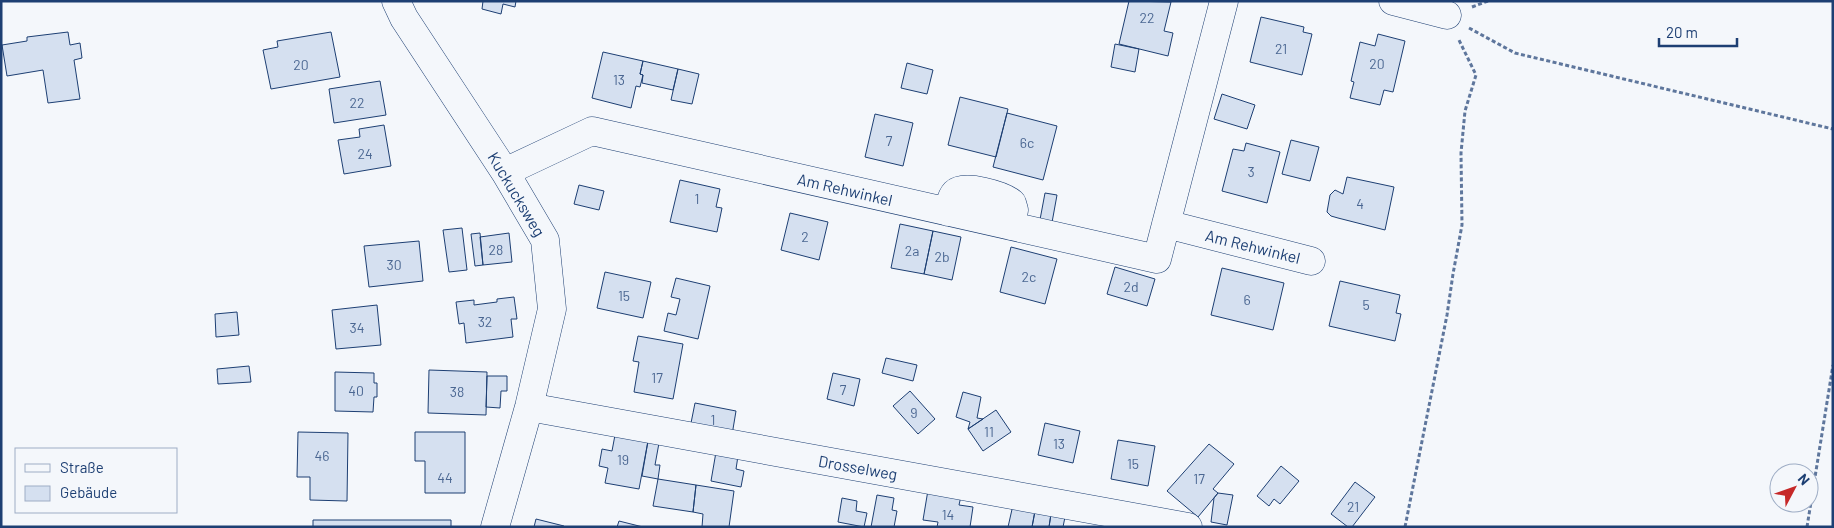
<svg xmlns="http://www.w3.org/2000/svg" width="1834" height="528" font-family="Barlow,sans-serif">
<rect width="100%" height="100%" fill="#f4f7fb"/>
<!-- building -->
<path fill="#d5e0f0" stroke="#1d3f73" d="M483 1H516L515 7 503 4 501 14 482 9Z
M1129 1 1171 2 1164 31 1173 33 1168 56 1119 44Z
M1261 17 1304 27 1303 32 1312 34 1302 75 1250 62Z
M68 32 70 45 80 43 82 58 74 60 80 99 48 103 43 70 7 76 2 45 27 41V37Z
M331 32 340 77 271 89 263 50 278 47 277 41Z
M1378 34 1405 41 1393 92 1384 90 1380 105 1350 98 1354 82 1351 81 1360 42 1375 46Z
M1115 44 1139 49 1135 72 1111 67Z
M603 52 643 61 640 74 643 75 640 87 636 86 631 108 592 98Z
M643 61 678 69 673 90 642 83 643 75 640 74Z
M907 63 933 70 927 94 901 88Z
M678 69 699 74 692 104 671 100Z
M380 81 386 115 334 123 329 89Z
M1222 94 1255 105 1247 129 1214 119Z
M960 97 1008 109 996 157 948 145Z
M1007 113 1057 126 1043 180 993 167Z
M875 114 913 123 903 166 865 157Z
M384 125 391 166 344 174 338 140 360 137 359 129Z
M1291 140 1319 147 1310 181 1282 174Z
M1246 143 1280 152 1267 203 1222 191 1233 149 1244 151Z
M1347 177 1394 187 1385 230 1338 218 1331 216 1327 212 1330 195 1335 190 1343 194Z
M680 180 720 189 716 207 722 208 717 232 670 222Z
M579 185 604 191 599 210 574 204Z
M1045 193 1057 195 1051 228 1039 225Z
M790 213 828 222 819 260 781 250Z
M900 224 933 231 924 274 891 268Z
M462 228 467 270 449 272 443 230Z
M933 231 961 237 952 280 924 274Z
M480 233 483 265 475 266 471 234Z
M509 233 512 262 483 265 480 237Z
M419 241 423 281 369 287 364 246Z
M1011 247 1057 259 1045 304 1000 292Z
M1115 267 1155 279 1147 306 1107 294Z
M1222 268 1284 283 1273 330 1211 315Z
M605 272 651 282 643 318 597 308Z
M676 278 710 286 698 339 664 331 668 313 676 315 680 299 671 297Z
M1340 281 1400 295 1396 313 1401 314 1395 341 1329 326Z
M514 297 517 319H511L513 337 466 343 464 323 459 324 456 302 474 300V305L497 302V299Z
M377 305 381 345 336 349 332 310Z
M237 312 239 335 216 337 215 314Z
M638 336 683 344 673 399 634 392 639 362 633 361Z
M886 358 917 365 913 381 882 373Z
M249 366 251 382 218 384 217 369Z
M429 370 487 372 486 415 428 413Z
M335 372 374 373V383H377V397H374L373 412 335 411Z
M833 373 860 379 854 406 827 399Z
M487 376H507V391H501L500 408 486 407Z
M910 391 935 419 918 434 893 406Z
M963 392 981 397 977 418 983 419 968 429 970 422 956 417Z
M695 403 736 411 732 435 690 428Z
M996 410 1011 432 983 451 968 429Z
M1045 423 1080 431 1073 463 1038 455Z
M298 432 348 433 347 501 310 500V477H297Z
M415 432H465V493H425V461H415Z
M615 435 648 441 639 489 605 483 608 468 599 466 602 449 612 451Z
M1118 440 1155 446 1148 486 1111 479Z
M648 441 659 443 655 465H660L658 479 642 476Z
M1209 444 1234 464 1213 489 1218 493 1198 517 1167 491Z
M716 452 738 456 736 469 744 471 741 487 711 481Z
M1281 466 1299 481 1280 504 1274 499 1269 506 1257 496Z
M658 479 696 485 693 512 653 506Z
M1355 482 1375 497 1352 527H1348L1331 514Z
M696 485 734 491 729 527H702L703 514 693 512Z
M928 490 961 496 959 505 973 507 970 527H937L938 522 923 520Z
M1218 493 1233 495 1227 525 1211 522 1214 498Z
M877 495 894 498 892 510 897 511 894 527H871Z
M842 498 857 501 856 511 867 513 864 527 838 522Z
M1013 505 1035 511 1032 527H1008Z
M1035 511 1051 514 1049 527H1032Z
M1051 514 1065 517 1063 527H1049Z
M536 519 564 526V527H534Z
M313 520H451V527H313Z
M619 521 643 527H617Z"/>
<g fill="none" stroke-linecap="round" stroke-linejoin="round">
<defs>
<path id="minor" d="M396 1 404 18 505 172 545 240 552 309 529 407 495 527
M1393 1 1447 15
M505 172 592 131 1157 259 1224 1
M948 212C950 206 950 198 955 193 964 184 1003 195 1012 203L1014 210 1011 226
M1166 224 1311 261
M529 407 1188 527"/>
</defs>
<!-- minor casing -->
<use href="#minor" stroke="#1d3f73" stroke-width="29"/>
<!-- path -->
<path stroke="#5e769c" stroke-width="3" stroke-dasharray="4 2.5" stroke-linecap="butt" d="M1472 7 1488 1
M1469 28 1515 53 1833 129
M1405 527 1447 315 1453 274 1462 225 1461 153 1465 111 1476 75 1458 38
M1807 527 1833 365"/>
<!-- minor -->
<use href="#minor" stroke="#f4f7fb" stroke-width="28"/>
</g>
<g text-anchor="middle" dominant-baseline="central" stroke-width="4" stroke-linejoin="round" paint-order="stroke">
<!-- number labels -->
<g font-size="14" fill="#4b6792">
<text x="1147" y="17">22</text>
<text x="1281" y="48">21</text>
<text x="1377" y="63">20</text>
<text x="301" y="64">20</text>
<text x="619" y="79">13</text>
<text x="357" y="102">22</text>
<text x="889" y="140">7</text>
<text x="1027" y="142">6c</text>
<text x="365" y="153">24</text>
<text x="1251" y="171">3</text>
<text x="697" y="198">1</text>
<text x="1360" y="203">4</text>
<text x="805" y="236">2</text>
<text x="496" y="249">28</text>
<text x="912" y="250">2a</text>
<text x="942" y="256">2b</text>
<text x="394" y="264">30</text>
<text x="1029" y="276">2c</text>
<text x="1131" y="286">2d</text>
<text x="624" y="295">15</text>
<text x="1247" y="299">6</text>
<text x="1366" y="304">5</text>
<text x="485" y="321">32</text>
<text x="357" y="327">34</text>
<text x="657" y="377">17</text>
<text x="843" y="389">7</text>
<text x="356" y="390">40</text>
<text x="457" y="391">38</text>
<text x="914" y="412">9</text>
<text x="713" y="419">1</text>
<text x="989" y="431">11</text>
<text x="1059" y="443">13</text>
<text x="322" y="455">46</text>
<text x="623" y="459">19</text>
<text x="1133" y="463">15</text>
<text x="445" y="477">44</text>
<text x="1199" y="478">17</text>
<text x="1353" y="506">21</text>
<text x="948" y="514">14</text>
</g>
<!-- street labels -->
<g font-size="16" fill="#1d3f73" stroke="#f4f7fb">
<text transform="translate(845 189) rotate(13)">Am Rehwinkel</text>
<text transform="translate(517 194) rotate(59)">Kuckucksweg</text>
<text transform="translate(1253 246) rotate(14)">Am Rehwinkel</text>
<text transform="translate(858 467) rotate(10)">Drosselweg</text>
</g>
</g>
<!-- border -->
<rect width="1834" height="528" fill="none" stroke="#1d3f73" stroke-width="5"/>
<!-- legend -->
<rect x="15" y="448" width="162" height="65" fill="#f4f7fb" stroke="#9eadc5"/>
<rect x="25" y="464" width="25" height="8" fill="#f4f7fb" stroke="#9eadc5"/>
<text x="60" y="473" font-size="15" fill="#1d3f73">Straße</text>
<rect x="25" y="486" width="25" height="15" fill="#d5e0f0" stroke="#9eadc5"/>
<text x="60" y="498" font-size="15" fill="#1d3f73">Gebäude</text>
<!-- north arrow -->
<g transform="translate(1794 488) rotate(49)"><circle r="24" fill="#f4f7fb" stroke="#9eadc5"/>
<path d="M0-4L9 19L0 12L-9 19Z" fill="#c62828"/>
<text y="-8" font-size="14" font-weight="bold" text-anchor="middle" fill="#1d3f73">N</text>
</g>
<!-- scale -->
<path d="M1659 38v8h78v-8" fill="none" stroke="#1d3f73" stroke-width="2.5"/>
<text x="1666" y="38" font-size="15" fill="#1d3f73" stroke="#f4f7fb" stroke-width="4" paint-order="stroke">20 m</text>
</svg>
